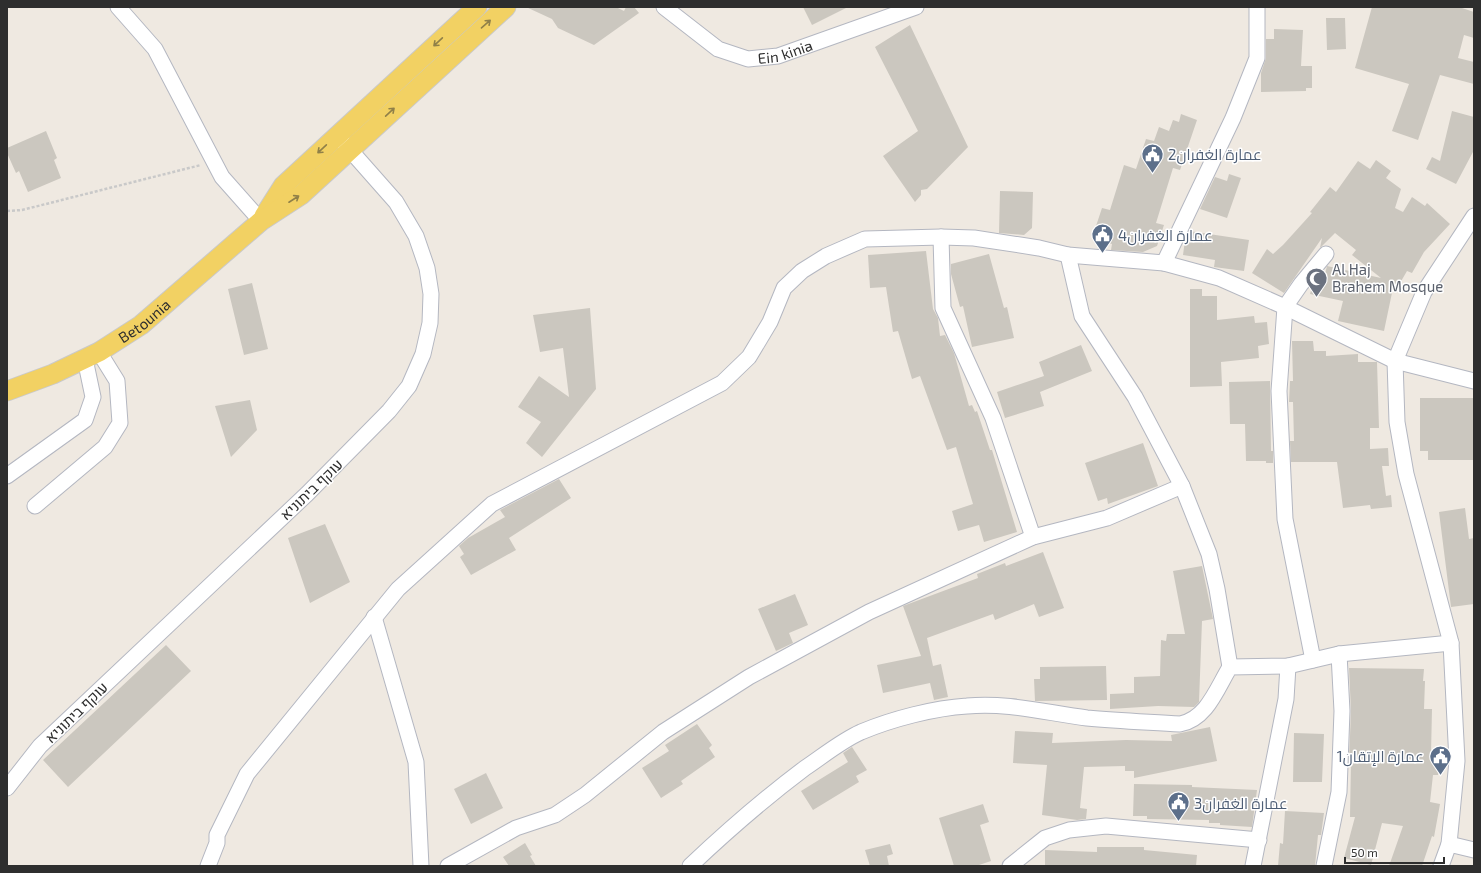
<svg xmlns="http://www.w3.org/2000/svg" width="1481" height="873" font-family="'Exo 2',Cairo,Heebo,sans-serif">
<rect width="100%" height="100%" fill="#efe9e1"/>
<!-- building -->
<path fill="#cbc7bf" d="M526 7H616L624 11 626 7H634L639 13 594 45 558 28 552 19Z
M803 7H848L812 25Z
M1372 7H1459L1474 12V38L1464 35 1458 58 1474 62V84L1440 75 1418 140 1392 131 1409 84 1355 68Z
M1326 18H1345L1346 49 1327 50Z
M910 25 968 147 927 189 921 190V195L915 202 883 156 918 131 875 47Z
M1274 29 1303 30 1301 66H1312V88H1306V91L1261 92V73L1266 58V39H1274Z
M1452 111 1474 117V150L1456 184 1426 169 1432 157 1440 161Z
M1181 114 1197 120 1180 170 1173 168 1156 223 1164 225 1157 246 1143 252 1111 250 1112 244 1092 238 1102 208 1110 210 1124 165 1136 169 1146 139 1154 141 1159 127 1169 131 1173 120 1179 122Z
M46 131 57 158 54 160 61 178 28 192 19 171 16 173 7 153V148Z
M1376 160 1391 171 1386 178 1401 189 1395 208 1403 212 1412 197 1425 206 1427 203 1450 224 1424 252 1412 273 1407 271 1396 290 1393 288 1384 331 1338 321 1343 301 1310 294 1313 284 1322 286 1327 266 1381 278 1352 255 1356 250 1335 233 1320 248 1322 238 1284 293 1252 273 1267 249 1273 254 1283 245 1312 213 1310 212 1330 187 1336 192 1358 161 1370 169Z
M1229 174 1241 178 1227 218 1200 209 1215 177 1227 181Z
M1000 191 1033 192 1032 228 1024 235 999 233Z
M1189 231 1249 240 1244 271 1214 267 1215 260 1183 255 1185 240Z
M926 251 933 309 938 318 940 336 945 335 954 353 969 406 972 405 975 412 977 411 990 450H992L1017 532 984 542 979 525 958 531 952 511 973 504 956 447 947 450 920 376 912 379 898 331 893 332 886 287 870 288 868 255Z
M989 254 1004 308 1007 307 1014 338 972 347 963 306 960 307 951 274V264Z
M252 283 268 349 244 355 228 289Z
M1190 289H1202V296H1217V320L1254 316 1255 323 1267 322 1269 344 1258 346 1259 358 1221 362 1222 386 1190 387Z
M590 308 596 389 542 457 526 443 541 422 518 407 539 376 569 397 563 348 540 352 533 315Z
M1292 341H1313L1314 351H1326V356L1358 354V362H1377L1379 428H1370V449L1388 448 1389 466H1382L1386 496 1391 495 1392 507 1371 509 1370 505 1343 508 1337 462H1291L1290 441H1294L1293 402H1289L1290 381H1293Z
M1081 345 1092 371 1040 392 1044 406 1005 418 997 392 1044 376 1039 362Z
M1270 381 1271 451H1273V463H1266V461H1246L1245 424H1230L1229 382Z
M1420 398H1474L1473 460H1428V451H1420Z
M250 400 257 430 231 457 215 406Z
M1143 443 1158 486 1108 504 1107 498 1098 501 1085 463Z
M559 479 571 498 509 538 516 550 471 575 460 557 464 554 459 546 468 538 505 517 500 510Z
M1465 508 1469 539 1474 538V604L1451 607 1439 512Z
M325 524 350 582 310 603 288 538Z
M1043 552 1064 608 1039 617 1034 604 995 620 993 614 927 638 933 666 941 664 948 697 934 700 930 683 883 693 877 665 921 656 903 606 978 578 977 574 1005 563 1006 566Z
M1202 566 1213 619 1202 621 1199 702 1194 707 1158 706 1110 709V694L1134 693V677L1160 676 1161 640 1166 641 1167 634H1185L1173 571Z
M795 594 808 625 789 633 793 643 776 651 758 609Z
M166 645 191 671 68 787 43 760Z
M1106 666 1107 700 1035 701 1034 679H1040V667Z
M1349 668 1424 669 1423 681H1425L1424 709H1432L1431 754 1440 755 1438 775H1433L1430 802 1440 804 1434 837 1432 836 1422 866H1389L1403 826 1382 823 1371 865 1344 858 1355 817H1350L1351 761H1349L1351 711Z
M697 724 712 745 709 748 715 757 681 781 683 784 661 798 642 768 669 751 665 745Z
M1210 727 1217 761 1134 778V771H1125V766L1084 767 1080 808 1087 809 1086 819 1077 820 1042 815 1047 765 1013 763 1015 731 1053 733 1052 743 1126 740 1172 741 1171 735Z
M1294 733 1324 734 1322 782H1293Z
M852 747 867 770 856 776 859 782 813 810 801 791 848 762 843 753Z
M486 773 503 808 471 824 454 789Z
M1134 784 1192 785V787L1257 790 1252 827 1220 825V823H1209V820L1147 819V816H1133Z
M983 804 989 822 980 825 991 861 976 866H954L939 818Z
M1285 811 1324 813 1321 835H1318L1315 866H1278L1280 843 1283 844Z
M525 843 532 855 530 856 536 866H509L503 857Z
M890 844 893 854 887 856 889 866H870L865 850Z
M1097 847H1144V850L1197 855 1196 866H1045V850L1097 852Z"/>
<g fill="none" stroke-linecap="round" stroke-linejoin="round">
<defs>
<g id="minor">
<path d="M118 7 155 49 222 177 261 221"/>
<path id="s1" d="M664 7 718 49 748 59 778 56 916 7"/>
<path d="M941 237 943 308 993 418 1033 537"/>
<path d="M1068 255 1082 316 1135 397 1182 486 1209 554 1217 589 1230 667"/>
<path d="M1164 263 1233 118 1257 58V7"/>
<path d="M7 476 85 420 93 397 85 359"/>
<path d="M35 506 105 447 120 423 117 381 99 352"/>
<path d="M374 617 416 762 421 866"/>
<path d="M1313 660 1285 519 1279 391 1285 307 1301 284 1326 254"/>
<path d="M7 788 40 746 307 494 389 411 409 386 423 354 430 323 431 294 427 268 416 236 396 202 343 142"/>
<path d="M1449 844 1474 850"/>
<path d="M208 866 217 843V835L247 774 398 589 492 504 722 383 749 357 770 322 784 288 802 271 826 256 865 239 941 237 974 238 1039 248 1068 255 1164 263 1219 278 1285 307 1395 361 1474 381"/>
<path d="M448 866 516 828 555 815 585 795 663 732 749 677 869 612 1033 537 1107 518 1182 486"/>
<path d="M690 866C727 831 765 798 805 768 823 756 841 741 861 732 892 719 934 708 967 706 1007 702 1047 713 1087 718 1118 721 1149 722 1180 724 1207 719 1217 688 1230 667L1288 666 1339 654 1451 643"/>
<path d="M1010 866 1045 838 1069 830 1106 826 1259 840"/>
<path d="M1253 866 1286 699 1288 666"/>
<path d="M1324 866 1339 792 1342 711 1339 654"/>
<path d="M1441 866 1449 844 1457 761 1451 643 1406 474 1397 422 1395 361 1424 292 1474 216"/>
</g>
<g id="major">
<path d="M264 216 283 186 477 7"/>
<path id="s2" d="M7 391 53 374 99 352 141 325 261 221 301 195 506 7"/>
</g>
</defs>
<!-- minor casing -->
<use href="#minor" stroke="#b4b7c1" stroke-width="17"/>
<!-- major casing -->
<use href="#major" stroke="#c9c9c9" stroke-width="21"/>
<!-- path -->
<path stroke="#c9c9c9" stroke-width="2.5" stroke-dasharray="3 2" stroke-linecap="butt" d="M7 211 22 210 201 165"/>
<!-- minor -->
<use href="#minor" stroke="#fff" stroke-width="15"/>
<!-- major -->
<use href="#major" stroke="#f2d163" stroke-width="19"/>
</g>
<!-- one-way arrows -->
<defs><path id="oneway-shaft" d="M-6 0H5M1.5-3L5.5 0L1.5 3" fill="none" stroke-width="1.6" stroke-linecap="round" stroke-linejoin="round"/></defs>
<g stroke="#908048">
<use href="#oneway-shaft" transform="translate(486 24) rotate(-41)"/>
<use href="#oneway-shaft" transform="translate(438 42) rotate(137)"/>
<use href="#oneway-shaft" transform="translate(390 112) rotate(-43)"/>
<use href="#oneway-shaft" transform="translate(322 149) rotate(137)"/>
<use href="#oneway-shaft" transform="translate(294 199) rotate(-33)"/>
</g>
<!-- icons -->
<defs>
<symbol id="civic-pin" viewBox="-11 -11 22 30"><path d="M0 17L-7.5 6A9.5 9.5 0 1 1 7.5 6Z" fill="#5c6f8a" stroke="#fff"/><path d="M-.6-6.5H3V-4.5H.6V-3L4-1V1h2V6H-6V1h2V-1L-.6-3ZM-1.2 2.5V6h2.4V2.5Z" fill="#fff"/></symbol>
<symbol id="mosque-pin" viewBox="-11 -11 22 30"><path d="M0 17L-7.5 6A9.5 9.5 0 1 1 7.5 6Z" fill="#6b7280" stroke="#fff"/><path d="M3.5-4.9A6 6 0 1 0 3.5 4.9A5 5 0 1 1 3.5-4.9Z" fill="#fff"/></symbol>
</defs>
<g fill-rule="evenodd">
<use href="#civic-pin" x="1140" y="142" width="25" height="34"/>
<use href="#civic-pin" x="1090" y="222" width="25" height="34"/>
<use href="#mosque-pin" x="1304" y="266" width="25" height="34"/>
<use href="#civic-pin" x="1428" y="744" width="25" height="34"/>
<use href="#civic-pin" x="1166" y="790" width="25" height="34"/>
</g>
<g text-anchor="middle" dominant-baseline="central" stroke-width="3" stroke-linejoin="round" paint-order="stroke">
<!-- street labels -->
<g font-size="15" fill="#2e2e2e" stroke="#fff">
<text stroke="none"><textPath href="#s1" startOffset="138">Ein kinia</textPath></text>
<text stroke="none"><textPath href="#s2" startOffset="155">Betounia</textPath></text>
<text transform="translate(311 489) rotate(-44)">עוקף ביתוניא</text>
<text transform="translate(76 712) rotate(-44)">עוקף ביתוניא</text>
</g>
<!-- service labels -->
<g font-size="15" fill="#4e5e75" stroke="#fff" text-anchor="start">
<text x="1168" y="154">عمارة الغفران2</text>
<text x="1118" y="235">عمارة الغفران4</text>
<text x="1424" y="756" text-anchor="end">عمارة الإتقان1</text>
<text x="1194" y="803">عمارة الغفران3</text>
</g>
<!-- worship labels -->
<g font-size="15" fill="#5b616d" stroke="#fff" text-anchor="start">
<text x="1332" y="269">Al Haj<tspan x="1332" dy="17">Brahem Mosque</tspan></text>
</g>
</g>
<!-- border -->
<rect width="1481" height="873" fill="none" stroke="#2e2e2e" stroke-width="16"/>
<!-- scale -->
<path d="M1345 857v6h99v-6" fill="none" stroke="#2e2e2e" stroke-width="2"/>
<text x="1351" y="857" font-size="12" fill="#2e2e2e" stroke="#ffffff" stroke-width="3" paint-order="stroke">50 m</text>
</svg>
